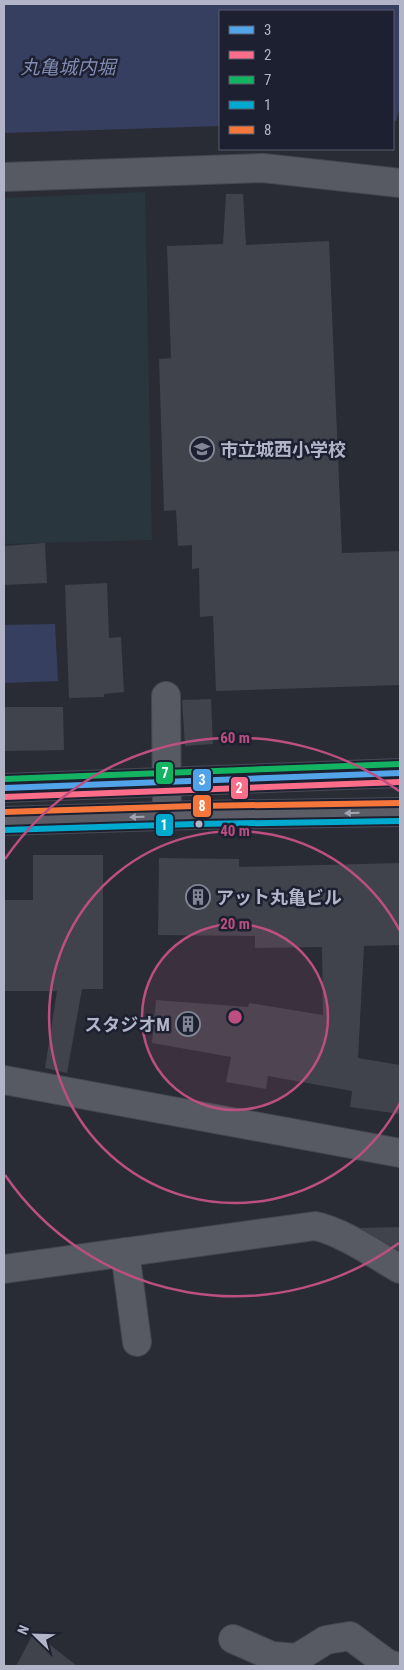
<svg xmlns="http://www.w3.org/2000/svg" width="404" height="1670" font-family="'Roboto Condensed','Noto Sans JP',sans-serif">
<rect width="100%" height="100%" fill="#292c35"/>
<!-- green -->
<path fill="#29363e" d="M145 192 152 540 4 544V198Z"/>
<!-- water -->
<path fill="#373f60" d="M4 4H400L399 110 396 121H393V11H220V126L4 133Z
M55 624 58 681 4 683V625Z"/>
<!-- building -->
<path fill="#40424c" d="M226 194H243L246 245 329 241 342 553 400 551V685L216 691 213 616 200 617 199 568 192 569V545L178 546 176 510 164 511 159 359 171 358 167 246 223 244Z
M45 543 47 583 4 585V546Z
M107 583 109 638 121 637 124 692 104 694V697L69 698 65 585Z
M211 699 213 744 185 746 182 700Z
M4 707H63L64 750 4 751Z
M33 855H103V989H82L67 1073 45 1068 57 991H4V900H33Z
M159 858 239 859V867L400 863V945L364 946 358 1058 400 1065V1114L350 1107 352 1091 268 1076 266 1089 226 1082 231 1057 152 1043 156 1000 248 1007 249 1003 323 1015 322 947 255 948V936L158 935Z
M400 1227V1251L360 1228Z
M34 1632 77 1666H16Z"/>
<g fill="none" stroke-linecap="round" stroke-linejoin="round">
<defs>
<path id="minor" d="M166 696 167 816
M4 1080 400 1153
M125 1252 137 1342
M4 1269 315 1226C341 1231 376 1255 400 1269
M233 1639 272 1656 297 1658 326 1640 350 1636 388 1664 395 1666"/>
<path id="tertiary" d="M4 177 263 168 400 183"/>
<path id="primary" d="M4 788 400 773
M4 821 195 815 400 812"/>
</defs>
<!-- minor casing -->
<use href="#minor" stroke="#45474f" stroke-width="30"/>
<!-- tertiary casing -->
<use href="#tertiary" stroke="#45474f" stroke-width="30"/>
<!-- primary casing -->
<use href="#primary" stroke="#464952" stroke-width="30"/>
<!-- minor -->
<use href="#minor" stroke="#585a63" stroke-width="28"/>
<!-- tertiary -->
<use href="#tertiary" stroke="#585a63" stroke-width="28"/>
<!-- primary -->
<use href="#primary" stroke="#5b5c65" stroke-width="28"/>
<defs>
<path id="bus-1" d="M4 788 400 773"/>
<path id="bus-2" d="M4 797 400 782"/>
<path id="bus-3" d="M4 779 400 764"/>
<path id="bus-4" d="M4 830 195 824 400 821"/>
<path id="bus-5" d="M4 812 195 806 400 803"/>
</defs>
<!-- bus-1 casing -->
<use href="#bus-1" stroke="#1c2030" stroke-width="10"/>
<!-- bus-2 casing -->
<use href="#bus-2" stroke="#1c2030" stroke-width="10"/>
<!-- bus-3 casing -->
<use href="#bus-3" stroke="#1c2030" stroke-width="10"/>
<!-- bus-4 casing -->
<use href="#bus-4" stroke="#1c2030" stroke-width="10"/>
<!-- bus-5 casing -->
<use href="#bus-5" stroke="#1c2030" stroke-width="10"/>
<!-- bus-1 -->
<use href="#bus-1" stroke="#53a3e8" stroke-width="6"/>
<!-- bus-2 -->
<use href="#bus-2" stroke="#fb6d88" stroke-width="6"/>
<!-- bus-3 -->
<use href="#bus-3" stroke="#13b361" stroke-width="6"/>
<!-- bus-4 -->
<use href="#bus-4" stroke="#00a9ce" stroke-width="6"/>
<!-- bus-5 -->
<use href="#bus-5" stroke="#f5763a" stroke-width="6"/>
</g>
<!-- one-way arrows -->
<defs><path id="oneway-solid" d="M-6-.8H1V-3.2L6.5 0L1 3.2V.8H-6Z" transform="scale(1.25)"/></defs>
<g fill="#a1a3b3">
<use href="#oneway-solid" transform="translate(352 813) rotate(179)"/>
<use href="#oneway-solid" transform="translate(137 817) rotate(178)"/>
</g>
<!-- distance rings -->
<circle cx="235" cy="1017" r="93" fill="#bc4f81" fill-opacity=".12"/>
<g fill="none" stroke="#bc4f81" stroke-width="2.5">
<circle cx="235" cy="1017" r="93"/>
<path d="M400 1103A186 186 0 1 1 400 931"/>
<path d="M399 1243A279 279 0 0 1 5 1175M5 859A279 279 0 0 1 399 791"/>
</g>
<!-- icons -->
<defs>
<symbol id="school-ring" viewBox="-11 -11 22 22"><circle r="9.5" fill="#1c2030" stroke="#828594" stroke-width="1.5"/><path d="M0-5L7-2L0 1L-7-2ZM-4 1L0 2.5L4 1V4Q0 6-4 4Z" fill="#828594"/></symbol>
<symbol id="building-ring" viewBox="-11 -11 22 22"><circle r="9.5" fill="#1c2030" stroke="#828594" stroke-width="1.5"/><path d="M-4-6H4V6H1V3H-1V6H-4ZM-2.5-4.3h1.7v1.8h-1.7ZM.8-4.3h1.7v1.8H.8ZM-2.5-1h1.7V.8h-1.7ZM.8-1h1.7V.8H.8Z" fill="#828594"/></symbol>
</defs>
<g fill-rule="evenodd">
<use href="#school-ring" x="188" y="435" width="28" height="28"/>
<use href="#building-ring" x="184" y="883" width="28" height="28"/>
<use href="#building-ring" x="174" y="1010" width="28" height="28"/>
</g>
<!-- markers -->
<circle fill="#b2b5c7" stroke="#1c2030" stroke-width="2" cx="199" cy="824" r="4.5"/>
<g text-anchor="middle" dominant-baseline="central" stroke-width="5" stroke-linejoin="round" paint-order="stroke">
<!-- poi labels -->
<g font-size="18" font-weight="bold" fill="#b2b5c7" stroke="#1c2030" text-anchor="start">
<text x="220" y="449">市立城西小学校</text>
<text x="216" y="897">アット丸亀ビル</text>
<text x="170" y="1024" text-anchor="end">スタジオM</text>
</g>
<!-- water labels -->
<g font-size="19" font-style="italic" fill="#818bb2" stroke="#1c2030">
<text x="68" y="67">丸亀城内堀</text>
</g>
</g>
<circle cx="235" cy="1017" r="8" fill="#bc4f81" stroke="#1c2030" stroke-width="2.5"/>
<g font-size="15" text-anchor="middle" font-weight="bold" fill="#bc4f81" stroke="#1c2030" stroke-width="5" stroke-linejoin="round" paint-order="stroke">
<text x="235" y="743">60 m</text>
<text x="235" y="836">40 m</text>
<text x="235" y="929">20 m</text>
</g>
<g stroke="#1c2030" stroke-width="2">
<rect x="155" y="761" width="19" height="24" rx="5" fill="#13b361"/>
<rect x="192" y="768" width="20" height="24" rx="5" fill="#53a3e8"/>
<rect x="230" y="776" width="19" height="24" rx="5" fill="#fb6d88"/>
<rect x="192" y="794" width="20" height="24" rx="5" fill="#f5763a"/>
<rect x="155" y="813" width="19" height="24" rx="5" fill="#00a9ce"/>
</g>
<g font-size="14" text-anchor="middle" font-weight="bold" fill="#fff">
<text x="165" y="778">7</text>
<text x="202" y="785">3</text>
<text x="239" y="793">2</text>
<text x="202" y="811">8</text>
<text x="164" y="830">1</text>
</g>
<!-- border -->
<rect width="404" height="1670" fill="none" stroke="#b2b5c7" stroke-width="10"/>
<!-- legend -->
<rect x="219" y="10" width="175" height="140" fill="#1c2030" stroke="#585c6c"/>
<rect x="229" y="26" width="25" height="8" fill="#53a3e8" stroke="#585c6c"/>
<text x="264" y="35" font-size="15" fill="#b2b5c7">3</text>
<rect x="229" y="51" width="25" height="8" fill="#fb6d88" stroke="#585c6c"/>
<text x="264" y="60" font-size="15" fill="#b2b5c7">2</text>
<rect x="229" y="76" width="25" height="8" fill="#13b361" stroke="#585c6c"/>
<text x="264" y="85" font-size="15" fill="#b2b5c7">7</text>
<rect x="229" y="101" width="25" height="8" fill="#00a9ce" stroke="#585c6c"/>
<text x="264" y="110" font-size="15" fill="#b2b5c7">1</text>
<rect x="229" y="126" width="25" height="8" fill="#f5763a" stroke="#585c6c"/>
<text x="264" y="135" font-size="15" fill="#b2b5c7">8</text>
<!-- north arrow -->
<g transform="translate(35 1635) rotate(293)" stroke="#1c2030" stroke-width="4" paint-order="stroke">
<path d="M0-4L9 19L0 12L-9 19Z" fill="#b2b5c7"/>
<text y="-8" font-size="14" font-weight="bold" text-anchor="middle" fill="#b2b5c7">N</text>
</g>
</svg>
